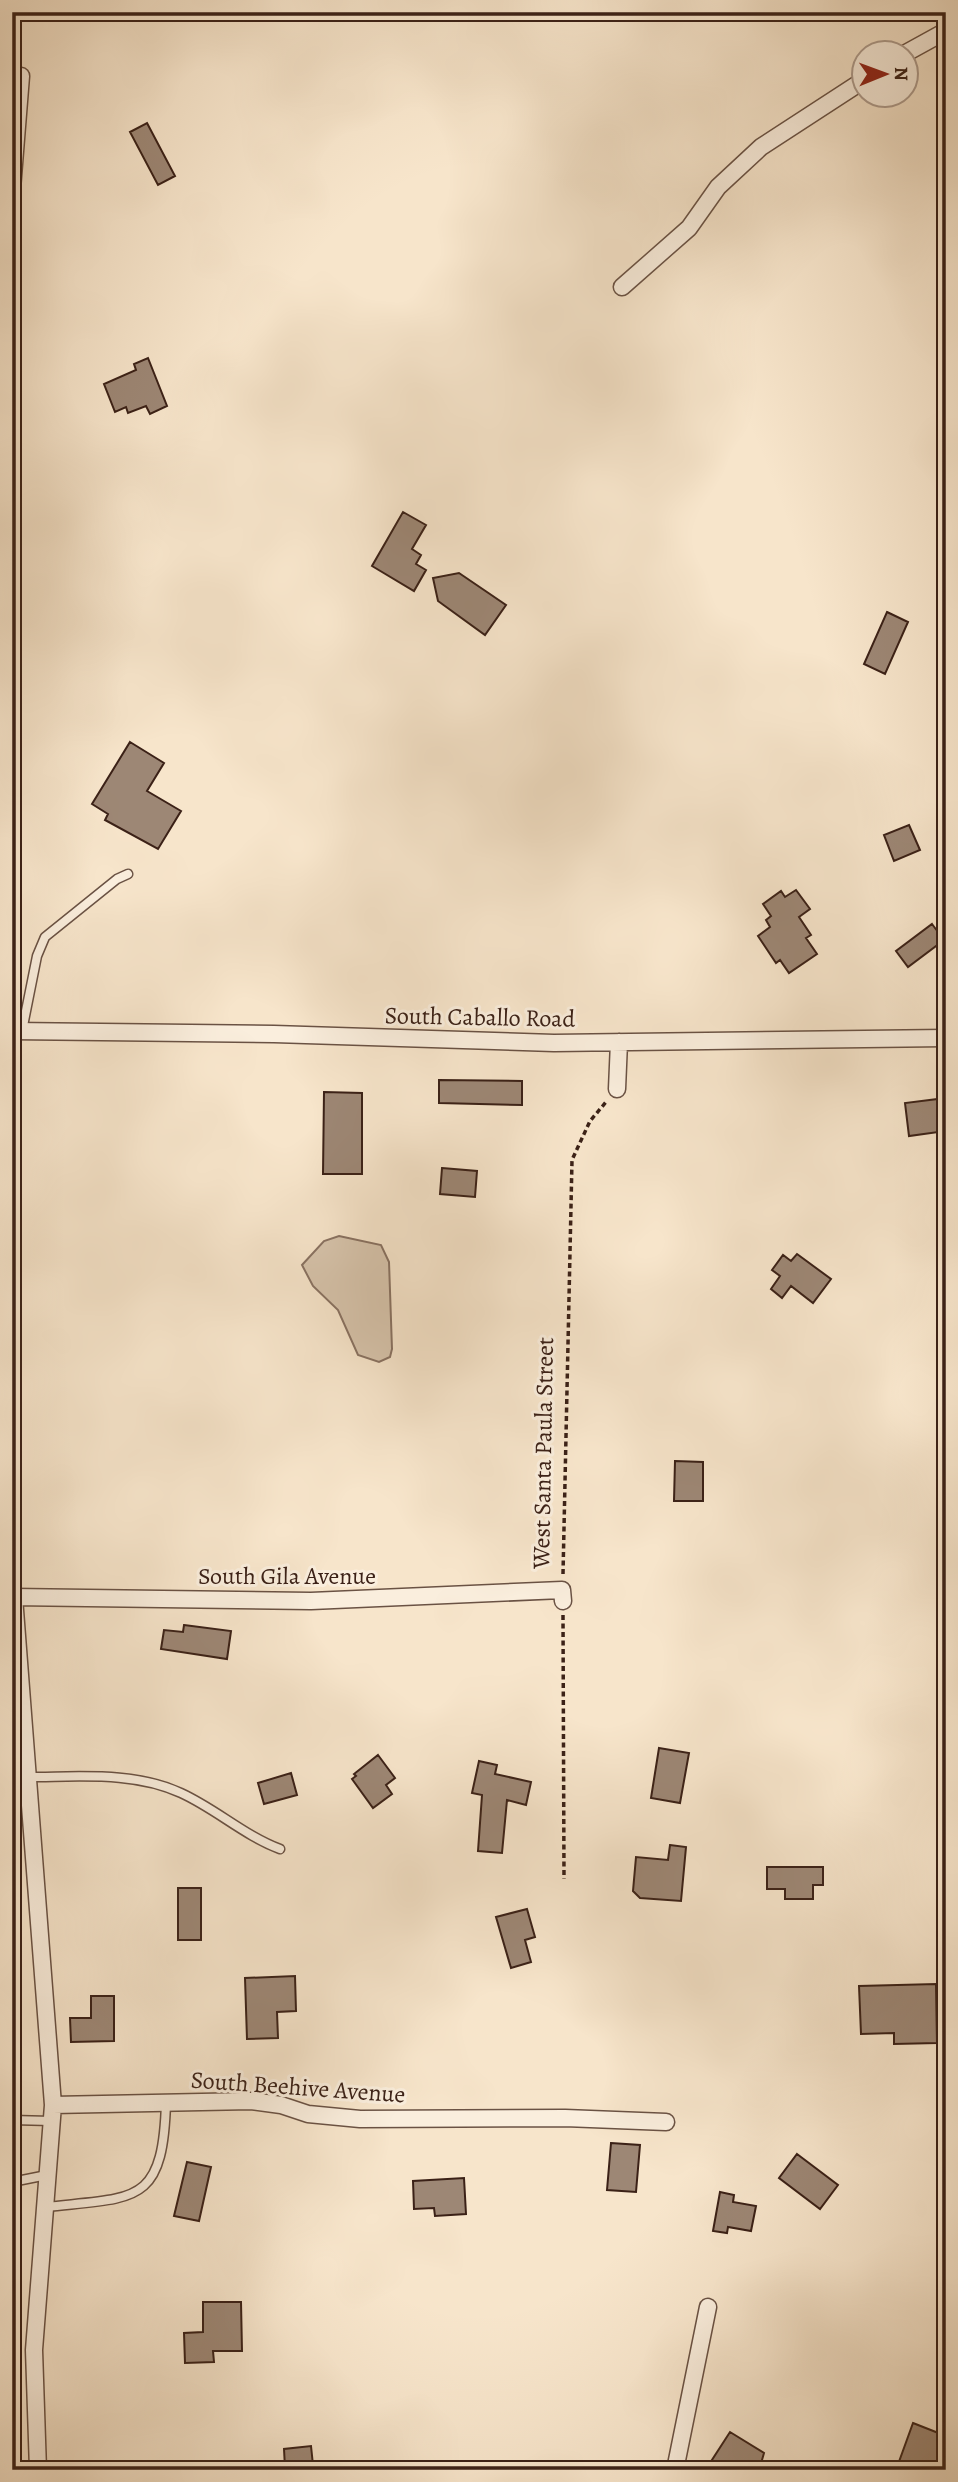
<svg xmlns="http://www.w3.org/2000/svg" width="958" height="2482" font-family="Alegreya,serif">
<rect width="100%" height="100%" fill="#f7e5cb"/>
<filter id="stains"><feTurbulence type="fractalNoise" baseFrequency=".00286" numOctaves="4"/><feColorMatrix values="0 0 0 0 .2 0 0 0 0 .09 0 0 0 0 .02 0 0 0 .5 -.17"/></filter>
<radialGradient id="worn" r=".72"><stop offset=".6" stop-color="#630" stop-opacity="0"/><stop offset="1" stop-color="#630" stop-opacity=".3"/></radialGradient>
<!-- pitch -->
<path fill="#d7c4ac" stroke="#897262" stroke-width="2" d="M339 1236 381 1245 389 1262 392 1349 390 1357 379 1362 358 1355 338 1310 313 1286 302 1265 324 1241Z"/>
<!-- building -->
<path fill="#9d8775" stroke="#3b2117" stroke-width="2" d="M147 123 175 176 158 185 130 132Z
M148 358 167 406 150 414 146 406 128 413 126 407 115 412 104 384 136 370 134 364Z
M403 512 426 525 412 549 421 555 416 564 426 570 414 591 372 566Z
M459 573 506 605 485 635 438 601 433 578Z
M887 612 908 622 885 674 864 664Z
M130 742 164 763 147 791 181 811 158 849 105 820 108 814 92 804Z
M909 825 920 850 894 861 884 835Z
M796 890 810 909 799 917 811 935 806 938 817 954 789 973 780 960 776 963 758 936 770 927 766 920 771 916 763 904 781 891 785 897Z
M932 924 944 940 908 967 896 951Z
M439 1080 522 1081V1105L439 1103Z
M324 1092 362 1093V1174H323Z
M946 1098V1131L909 1136 905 1103Z
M442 1168 477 1171 475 1197 440 1194Z
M797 1254 831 1279 813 1303 791 1286 782 1298 771 1289 780 1276 772 1270 783 1255 791 1261Z
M675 1461 703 1462V1501H674Z
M184 1625 231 1631 227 1659 161 1649 164 1630 183 1632Z
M659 1748 689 1753 680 1803 651 1798Z
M378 1755 395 1778 386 1785 392 1794 373 1808 352 1779 356 1776 354 1774Z
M479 1761 497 1765 495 1774 531 1782 526 1805 507 1800 502 1853 478 1851 482 1795 472 1793Z
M291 1773 297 1795 264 1804 258 1783Z
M670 1845 686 1847 681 1901 640 1898 633 1891 636 1857 668 1860Z
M767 1867H823V1885H813V1899H785V1889H767Z
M178 1888H201V1940H178Z
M527 1909 535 1937 525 1940 531 1962 511 1968 496 1917Z
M295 1976 296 2011 277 2012 278 2038 247 2039 245 1978Z
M936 1984 937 2043 894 2044V2033L861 2034 859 1986Z
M91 1996H114V2041L71 2042 70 2018H91Z
M611 2143 640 2145 636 2192 607 2190Z
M797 2154 838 2185 820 2209 779 2178Z
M187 2162 211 2167 199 2221 174 2216Z
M464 2178 466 2214 435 2216 434 2208 414 2209 413 2181Z
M720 2192 734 2195 733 2202 756 2206 751 2231 728 2227 727 2233 713 2231Z
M203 2302H241L242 2351H213L214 2362 185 2363 184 2333 203 2332Z
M913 2423 946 2436V2452L939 2470H896Z
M730 2432 764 2453 762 2460 777 2470H721L710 2463Z
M311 2446 313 2465 285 2468 284 2449Z"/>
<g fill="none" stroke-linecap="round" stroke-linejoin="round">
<defs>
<path id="lane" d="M22 1031 37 956 45 937 117 879 128 874
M27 1777C78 1777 134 1771 181 1793 216 1809 245 1836 280 1849
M12 2120 51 2121
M12 2182 47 2175
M46 2207C136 2197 163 2206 166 2102"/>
<path id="street" d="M906 53 946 31
M12 189 21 76
M622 287 689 228 718 187 761 147 864 80
M12 1031 274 1034 554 1043 946 1038
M617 1089 619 1042
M12 1597 311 1601 562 1590 563 1601
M14 1597 53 2105 34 2350 38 2470
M53 2105 251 2101 281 2105 308 2114 360 2119 565 2118 666 2122
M675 2470 708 2307"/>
</defs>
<!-- lane casing -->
<use href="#lane" stroke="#6a5244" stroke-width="11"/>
<!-- street casing -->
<use href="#street" stroke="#6a5244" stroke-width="19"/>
<!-- path -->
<path stroke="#3b2117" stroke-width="3.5" stroke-dasharray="5 3.5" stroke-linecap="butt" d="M563 1574 572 1160 590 1121 606 1102
M563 1615 564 1879"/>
<!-- lane -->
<use href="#lane" stroke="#faeedd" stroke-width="8"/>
<!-- street -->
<use href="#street" stroke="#faeedd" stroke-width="16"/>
</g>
<g text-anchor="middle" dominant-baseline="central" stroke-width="6" stroke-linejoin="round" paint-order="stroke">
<!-- street labels -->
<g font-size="24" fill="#3b2117" stroke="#faeedd">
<text transform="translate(480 1017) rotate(1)">South Caballo Road</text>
<text transform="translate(543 1453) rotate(-89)">West Santa Paula Street</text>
<text x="287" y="1576">South Gila Avenue</text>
<text transform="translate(298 2087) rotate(4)">South Beehive Avenue</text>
</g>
</g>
<!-- margin -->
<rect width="958" height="2482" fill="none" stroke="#f7e5cb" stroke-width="42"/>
<rect x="14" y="14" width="930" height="2454" fill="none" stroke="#3b2117" stroke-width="3.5"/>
<rect x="21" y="21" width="916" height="2440" fill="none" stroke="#3b2117" stroke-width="2"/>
<!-- north arrow -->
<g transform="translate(885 74) rotate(89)"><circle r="33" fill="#faeedd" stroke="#ae9c8e" stroke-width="2"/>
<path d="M0-5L12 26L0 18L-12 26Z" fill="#8f2418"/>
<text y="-10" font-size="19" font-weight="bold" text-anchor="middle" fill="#3b2117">N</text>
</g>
<rect width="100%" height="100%" filter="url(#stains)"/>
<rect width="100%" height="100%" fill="url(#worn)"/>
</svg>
